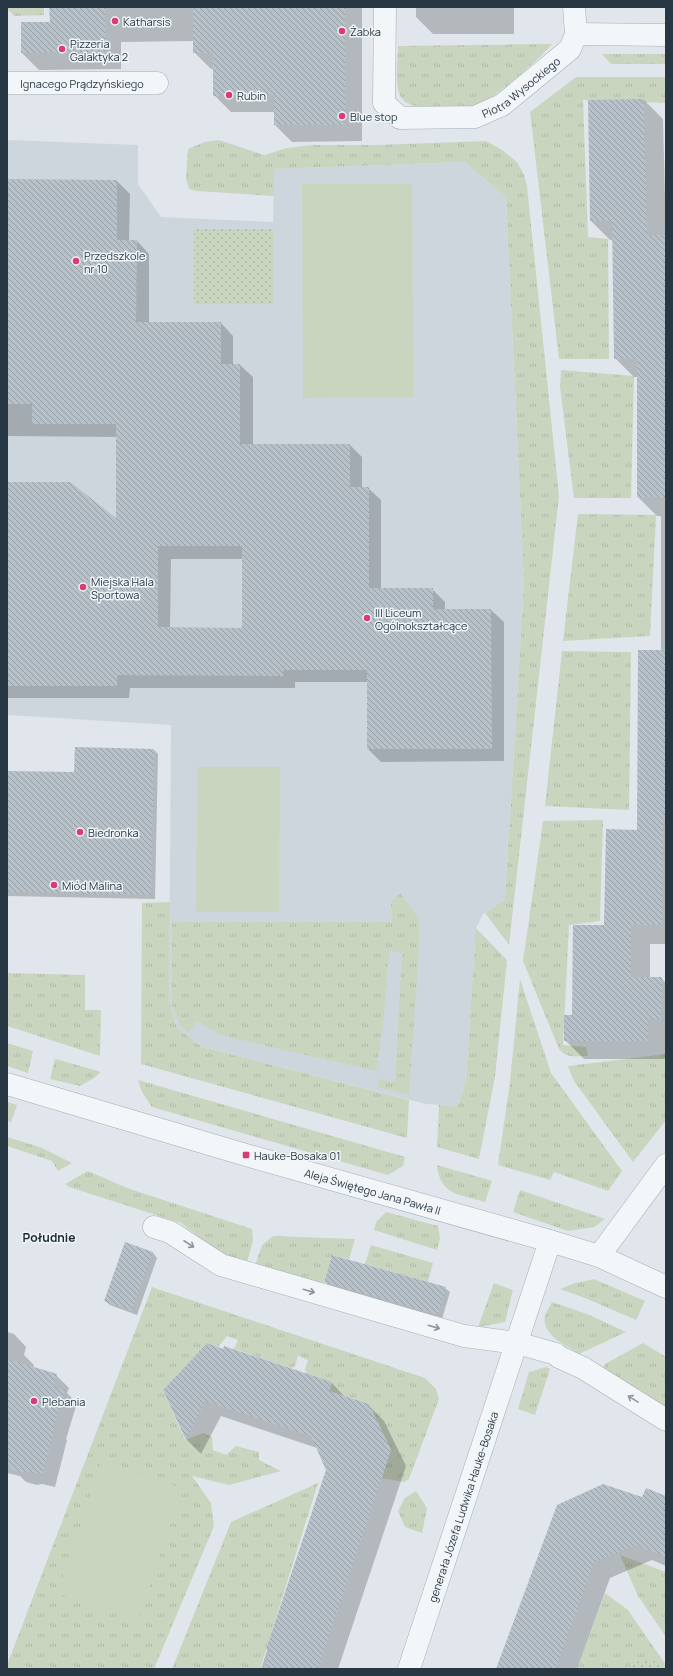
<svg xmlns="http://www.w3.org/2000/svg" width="673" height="1676" font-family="Manrope,sans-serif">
<defs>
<pattern id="grass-tufts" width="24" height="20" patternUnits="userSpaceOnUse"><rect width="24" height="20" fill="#cad5c0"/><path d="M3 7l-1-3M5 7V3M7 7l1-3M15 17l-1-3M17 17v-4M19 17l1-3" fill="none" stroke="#aeb8a6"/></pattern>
<pattern id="park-dots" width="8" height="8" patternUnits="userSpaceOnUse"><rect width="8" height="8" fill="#cad5c0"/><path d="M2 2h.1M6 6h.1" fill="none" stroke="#aeb8a6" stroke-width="1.8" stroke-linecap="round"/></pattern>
<pattern id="building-back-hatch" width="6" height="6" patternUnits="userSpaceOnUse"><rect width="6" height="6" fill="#b7c1c9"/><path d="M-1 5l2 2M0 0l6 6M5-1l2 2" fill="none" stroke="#959ea5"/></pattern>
</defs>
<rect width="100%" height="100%" fill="#e0e6eb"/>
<!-- built -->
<path fill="#ced6dd" d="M7 140 138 145V184L161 217 273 222 274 169 464 162 506 197 524 583 505 899 483 914 476 928 466 1079 458 1106 426 1104 202 1047 177 1028 169 1000 171 725 7 715Z"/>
<!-- grass -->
<path fill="url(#grass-tufts)" d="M7 7H44V15L15 16 7 9Z
M552 44C538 61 490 104 468 108 457 111 443 108 432 107 422 107 407 107 401 97 394 85 398 60 398 46Z
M602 54H666V64H611Z
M576 77H666V103L583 100 588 237 608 239 609 359H559L530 112Z
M219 140 264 155 287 148 312 145H379L486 141 502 150 517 162 524 175 527 186 559 496 509 945 485 913 505 899 524 583 506 197 464 162 274 169V196L197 191 189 189 186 178 188 149 205 142Z
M561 370 634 376 631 498H574L560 387Z
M578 514 656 515 650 636 563 641Z
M562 651 631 652 629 810 545 806Z
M603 820 600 921 569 925 563 1045 586 1047 588 1056C576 1056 567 1059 559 1049L523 961 543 821Z
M400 893 419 919V949L409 1095 377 1087 378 1079 395 1082 402 953 389 951 383 1027 376 1071 223 1036 196 1021 189 1033 180 1026 172 1005V922H392L391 902Z
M170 902 169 1000 177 1028 202 1047 409 1100 407 1138 141 1064 142 903Z
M476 928 507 960 495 1077 479 1159 437 1147 439 1105 458 1106 466 1079Z
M7 973 85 975V1010H101L100 1056 7 1026Z
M520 979 551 1073 622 1171 608 1191 554 1172 550 1180 498 1165 510 1082Z
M7 1043 33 1051 28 1073 7 1066Z
M666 1054V1120L633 1162 574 1081 568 1066Z
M55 1059H56L101 1072 94 1078 80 1086 50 1079Z
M138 1080 405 1157 403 1166 388 1175 152 1107 142 1092Z
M7 1102 17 1105 11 1122 7 1121Z
M7 1137 40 1147 72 1163 58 1171 52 1161 7 1146Z
M437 1165 492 1181 485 1202C460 1194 440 1196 437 1165Z
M88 1171 127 1188 252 1229 253 1241 247 1262 216 1251 181 1223 69 1187 65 1184Z
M520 1190 605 1219 594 1227 568 1231 513 1212Z
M386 1212 438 1226 440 1238 437 1250 374 1230 376 1222Z
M273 1236 355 1239 349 1259 332 1255 323 1284 255 1266 262 1245Z
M371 1245 433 1263 428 1282 365 1264Z
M594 1279 645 1301 636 1320 585 1298 560 1289 575 1283Z
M494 1283 513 1290 505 1322 478 1327Z
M152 1287 425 1378 436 1389 439 1399 409 1479 404 1482 382 1478 391 1450 369 1404 329 1391 332 1382 307 1374 305 1369 308 1360 298 1356 295 1366 291 1368 234 1349 238 1340 227 1336 218 1347 207 1343 163 1390 185 1440 203 1433 212 1437 213 1450 226 1455 236 1446 259 1452V1460L281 1471 229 1485 192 1476 211 1503 214 1526 154 1669H7V1665Z
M552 1302 587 1314 626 1332 579 1354C566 1345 541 1335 545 1316 546 1312 550 1307 552 1302Z
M643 1343 666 1357V1408L603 1370 605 1364Z
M546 1367 550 1369 535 1415 518 1409 529 1372Z
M318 1483 260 1669H172L231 1522Z
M416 1491 427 1508 422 1533 405 1527 398 1511 405 1498Z
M620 1555 666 1572V1637L638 1596Z
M605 1593 628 1610 666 1665V1669H577Z"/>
<!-- park -->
<path fill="url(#park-dots)" d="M194 229H273V304H194Z
M657 1659 665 1669H629L631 1662Z"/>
<!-- garden -->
<path fill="#cad5c0" d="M302 184H412L413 397 303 398Z
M197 767H280L279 912H196Z
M101 1462 182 1488 138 1620 58 1594Z"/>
<!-- shadow -->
<path fill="#0003" fill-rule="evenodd" d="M50 7H362V141L292 142 275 125V112H231L214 95V69H211L194 52V41L121 42V69L39 70 22 53 51 23Z
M416 7H556L514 8V34H433L416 17Z
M644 100 663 119 666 236V944H650V978H661L666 983V1059H584L565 1040 638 831 661 651V516H657L638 497V377H634L615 358 613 240H610L591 221Z
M7 180 117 181 130 194 129 241H137L149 254V323H221L233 336V365H240L253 377V445H350L362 457V488H368L381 500V589H432L445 602V610H491L504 622V761L381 762 368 749V682H295V688H130L129 698H7V483L117 520V437L7 436ZM171 559H243V629L170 628Z
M154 750 158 754 155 899 7 896V772L75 773Z
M126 1243 153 1253 157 1258 137 1315 110 1305 105 1301Z
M325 1282 445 1288 450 1292 442 1319 330 1286Z
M7 1332 14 1334 26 1347 24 1355 34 1365 33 1368 56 1375 69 1388 67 1393 77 1403 66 1439 67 1440 55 1487 42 1484 37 1485 26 1482 20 1476 7 1473Z
M225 1347 332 1383 346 1398 368 1405 384 1421 406 1466 338 1669H261L327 1470 317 1448 221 1416 201 1454 186 1439 164 1390 224 1350Z
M666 1497V1566L652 1560 610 1578 577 1669H497L643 1499Z"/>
<!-- building -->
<path fill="url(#building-back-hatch)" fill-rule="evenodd" d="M49 7H105V52L21 53V22H50Z
M193 7H345V125H274V95L213 96V53H193Z
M644 99 647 235H666V497H637V359H614L612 221H590L588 100Z
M7 179 117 180V240H137L136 322H221V364H240V444H350V487H369V588H433V609H491L492 749H367V670H283V676L117 675V686H7V482H70L116 518V424H32V404H7ZM158 546H242V628L158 627Z
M638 650H666V819H663L662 925H631V977H662L661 1019H648V1041H564V1015H572L573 925H604L606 829 637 830Z
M75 747 154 749 151 895 7 892V771L74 772Z
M125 1242 153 1252 132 1311 104 1301Z
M332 1255 446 1287 438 1315 324 1282Z
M207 1343 223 1349 224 1346 332 1382 329 1391 369 1404 391 1450 318 1669H264L270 1651 266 1649 326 1470 311 1436 205 1401 186 1440 163 1390Z
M7 1359 57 1374 53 1386 65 1390 54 1426H55L42 1475 29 1472 24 1473 12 1470 7 1461Z
M603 1484 642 1497 646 1488 666 1496V1557L636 1545 594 1562 556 1669H496L557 1505Z"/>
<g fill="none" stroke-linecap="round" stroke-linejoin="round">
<defs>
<g id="minor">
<path id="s1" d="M385 7 384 103 400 118 475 117 502 105 570 49 576 34 574 7"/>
<path d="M576 34 666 35"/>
<path id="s2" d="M7 83H157"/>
<path id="s3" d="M7 1084 246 1155 550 1241 599 1256 666 1287"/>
<path d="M154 1227 170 1232 221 1265 464 1336 517 1343 556 1354 559 1357 583 1368 666 1420"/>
<path d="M599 1256 666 1165"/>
<path id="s4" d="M409 1669 550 1241"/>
</g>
</defs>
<!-- minor casing -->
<use href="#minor" stroke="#a5aeb6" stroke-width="23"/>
<!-- minor -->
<use href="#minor" stroke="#f3f6f8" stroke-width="22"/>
</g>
<!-- one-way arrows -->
<defs><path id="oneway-shaft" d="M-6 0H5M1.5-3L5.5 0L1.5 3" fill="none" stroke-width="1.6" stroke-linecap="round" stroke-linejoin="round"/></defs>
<g stroke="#8d979e">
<use href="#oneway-shaft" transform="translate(189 1244) rotate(33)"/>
<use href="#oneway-shaft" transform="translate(309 1291) rotate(16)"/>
<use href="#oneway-shaft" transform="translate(434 1327) rotate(16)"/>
<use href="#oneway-shaft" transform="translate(633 1399) rotate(-148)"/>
</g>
<!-- markers -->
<g fill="#db3a75" stroke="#f0f5f8" stroke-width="1.5">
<circle cx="115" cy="21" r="4"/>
<circle cx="342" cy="31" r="4"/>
<circle cx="62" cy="49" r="4"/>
<circle cx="229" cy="95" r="4"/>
<circle cx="342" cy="116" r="4"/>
<circle cx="76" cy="261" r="4"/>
<circle cx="83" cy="587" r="4"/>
<circle cx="367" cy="618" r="4"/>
<circle cx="80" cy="832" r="4"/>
<circle cx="54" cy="885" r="4"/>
<rect x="242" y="1151" width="8" height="8" rx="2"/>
<circle cx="34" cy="1401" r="4"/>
</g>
<g text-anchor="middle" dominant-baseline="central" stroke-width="3" stroke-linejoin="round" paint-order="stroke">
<!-- poi labels -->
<g font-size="11" fill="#273844" stroke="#f0f5f8" text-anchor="start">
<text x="123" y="21">Katharsis</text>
<text x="350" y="31">Żabka</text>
<text x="70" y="43">Pizzeria<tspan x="70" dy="13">Galaktyka 2</tspan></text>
<text x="237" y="95">Rubin</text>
<text x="350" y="116">Blue stop</text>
<text x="84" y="255">Przedszkole<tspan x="84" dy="13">nr 10</tspan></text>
<text x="91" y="581">Miejska Hala<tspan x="91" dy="13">Sportowa</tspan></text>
<text x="375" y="612">III Liceum<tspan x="375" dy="13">Ogólnokształcące</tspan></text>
<text x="88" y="832">Biedronka</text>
<text x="62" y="885">Miód Malina</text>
<text x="254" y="1155">Hauke-Bosaka 01</text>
<text x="42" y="1401">Plebania</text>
</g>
<!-- street labels -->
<g font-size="11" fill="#273844" stroke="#f0f5f8">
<text stroke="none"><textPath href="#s2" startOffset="75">Ignacego Prądzyńskiego</textPath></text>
<text stroke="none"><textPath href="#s1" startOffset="248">Piotra Wysockiego</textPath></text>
<text stroke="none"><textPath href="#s3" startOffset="381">Aleja Świętego Jana Pawła II</textPath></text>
<text stroke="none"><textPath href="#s4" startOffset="171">generała Józefa Ludwika Hauke-Bosaka</textPath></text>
</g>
<!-- neighbourhood labels -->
<g font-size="12" font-weight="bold" fill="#192834" stroke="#f0f5f8">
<text x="49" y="1237">Południe</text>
</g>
</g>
<!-- border -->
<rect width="673" height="1676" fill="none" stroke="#273844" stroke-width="16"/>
</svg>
